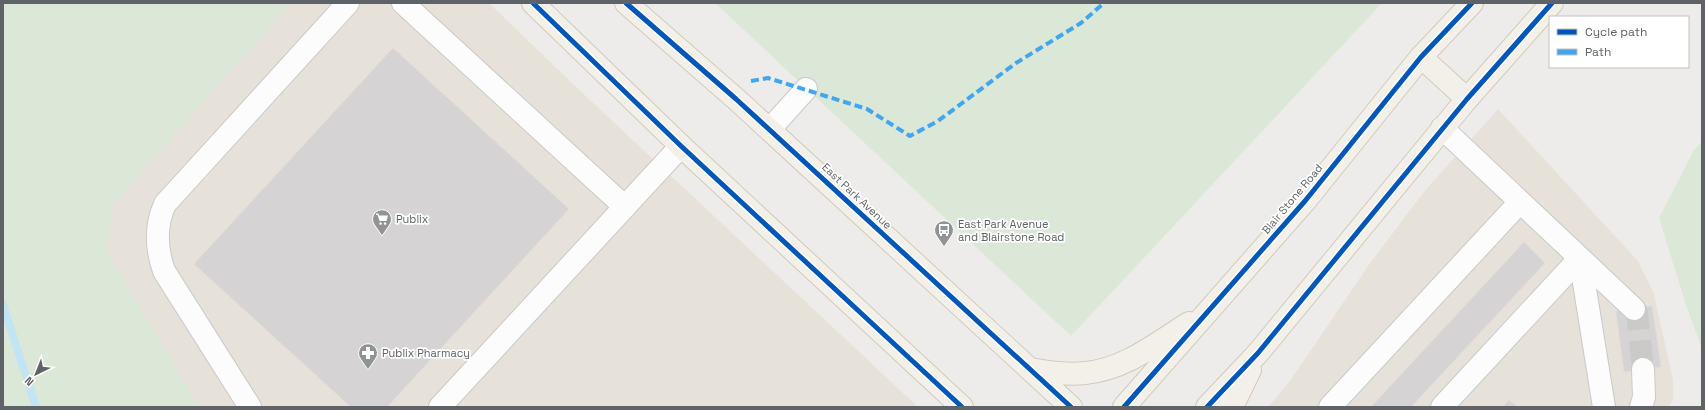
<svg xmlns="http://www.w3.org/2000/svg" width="1705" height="410" font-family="'Space Grotesk',sans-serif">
<rect width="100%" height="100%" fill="#eeecea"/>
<!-- commercial -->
<path fill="#e6e2d9" d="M291 3H489L575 86 918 407H199L106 251 114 202Z
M1498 109 1638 261 1654 294 1673 380V400L1669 407H1268L1290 381 1368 266 1423 193Z"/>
<!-- green -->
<path fill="#dbe8d7" d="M3 3H291L114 202 106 251 199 407H3Z
M715 3H1382L1071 336Z
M1702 141V349L1687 308 1659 218 1694 150Z"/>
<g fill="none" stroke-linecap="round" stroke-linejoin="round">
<!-- stream -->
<path stroke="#c3e4f3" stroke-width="8" d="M3 305 36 407"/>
</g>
<!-- building -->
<path fill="#d5d3d3" stroke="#dedcd9" d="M393 48 569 209 387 407H351L194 264Z
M1524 242 1545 263 1411 407H1371Z
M1652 306 1661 367 1624 372 1616 311Z
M1509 400 1517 407H1503Z"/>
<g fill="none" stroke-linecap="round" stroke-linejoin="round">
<!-- minor-tunnel -->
<path stroke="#cacac9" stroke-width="22" stroke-dasharray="22 11" stroke-linecap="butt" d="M1634 309 1637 312 1643 369"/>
<defs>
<path id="minor" d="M403 3 625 207
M1442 128 1634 309
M770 129 806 89
M1580 258 1604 407
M250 407 164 271C156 248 155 226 165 204L348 3
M440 407 681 146
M1330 407 1520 202
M1442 407 1580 258
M1641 407 1644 397 1643 369"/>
<path id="major" d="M533 3 681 146 962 407
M626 3 736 99 1071 407
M1421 57 1467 99
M1030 369C1049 372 1066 375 1085 373 1124 370 1157 343 1189 323
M1124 407 1305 201 1421 57 1472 3
M1207 407 1258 353 1467 99 1552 3
M1232 407 1250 370"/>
</defs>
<!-- minor casing -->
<use href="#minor" stroke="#c9c9c9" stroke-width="24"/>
<!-- major casing -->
<use href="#major" stroke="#d3c9bb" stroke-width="24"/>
<!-- minor -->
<use href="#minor" stroke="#fcfcfc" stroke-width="22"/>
<!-- major -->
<use href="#major" stroke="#f3f0ea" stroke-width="22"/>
<!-- quiet -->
<path stroke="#41a6ee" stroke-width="4" stroke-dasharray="8 4" stroke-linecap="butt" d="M751 81 768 78 867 109 910 136 938 121 1016 63 1081 23 1104 3"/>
<defs>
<path id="cycleway" d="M533 3 681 146 962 407
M626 3 736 99 1071 407
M1124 407 1305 201 1421 57 1472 3
M1207 407 1258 353 1467 99 1552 3"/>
</defs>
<!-- cycleway casing -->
<use href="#cycleway" stroke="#fff" stroke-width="8"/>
<!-- cycleway -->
<use href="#cycleway" stroke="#0057b8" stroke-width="5"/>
</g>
<!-- icons -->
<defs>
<symbol id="supermarket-pin" viewBox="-11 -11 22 30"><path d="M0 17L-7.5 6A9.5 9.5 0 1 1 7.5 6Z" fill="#919395" stroke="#fff"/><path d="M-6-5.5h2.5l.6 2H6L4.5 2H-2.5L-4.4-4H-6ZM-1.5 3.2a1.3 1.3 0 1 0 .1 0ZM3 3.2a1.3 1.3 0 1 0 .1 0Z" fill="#fff"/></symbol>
<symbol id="bus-pin" viewBox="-11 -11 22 30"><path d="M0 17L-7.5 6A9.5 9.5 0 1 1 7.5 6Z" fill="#919395" stroke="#fff"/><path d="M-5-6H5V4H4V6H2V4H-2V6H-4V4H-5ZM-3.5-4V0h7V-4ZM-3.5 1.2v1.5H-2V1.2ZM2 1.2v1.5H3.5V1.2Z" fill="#fff"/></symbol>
<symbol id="pharmacy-pin" viewBox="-11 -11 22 30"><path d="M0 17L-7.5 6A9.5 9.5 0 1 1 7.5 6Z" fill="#919395" stroke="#fff"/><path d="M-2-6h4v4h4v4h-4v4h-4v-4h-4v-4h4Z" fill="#fff"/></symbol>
</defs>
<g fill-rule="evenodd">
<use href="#supermarket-pin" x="371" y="208" width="22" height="30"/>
<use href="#bus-pin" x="933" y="219" width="22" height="30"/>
<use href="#pharmacy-pin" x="357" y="342" width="22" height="30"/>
</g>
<g text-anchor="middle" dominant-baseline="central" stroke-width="3.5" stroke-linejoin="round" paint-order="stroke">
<!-- street labels -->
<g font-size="11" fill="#5f6367" stroke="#fff">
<text transform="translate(857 196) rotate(43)">East Park Avenue</text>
<text transform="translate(1292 199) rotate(-50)">Blair Stone Road</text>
</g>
<!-- poi labels -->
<g font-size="11" fill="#5f6367" stroke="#fff" text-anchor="start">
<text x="396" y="219">Publix</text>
<text x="958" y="224">East Park Avenue<tspan x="958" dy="13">and Blairstone Road</tspan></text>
<text x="382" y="353">Publix Pharmacy</text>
</g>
</g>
<!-- border -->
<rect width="1705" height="410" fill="none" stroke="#5f6367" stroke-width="8"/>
<!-- legend -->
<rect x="1549" y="16" width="140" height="52" fill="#ffffff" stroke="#bfc1c2"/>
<rect x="1557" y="29" width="20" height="6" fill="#0057b8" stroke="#bfc1c2"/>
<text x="1585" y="36" font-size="12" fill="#5f6367">Cycle path</text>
<rect x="1557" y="49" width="20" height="6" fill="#41a6ee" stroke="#bfc1c2"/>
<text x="1585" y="56" font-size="12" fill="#5f6367">Path</text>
<!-- north arrow -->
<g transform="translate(36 374) rotate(223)" stroke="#ffffff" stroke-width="3" paint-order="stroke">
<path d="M0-3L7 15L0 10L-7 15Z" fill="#5f6367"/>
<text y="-6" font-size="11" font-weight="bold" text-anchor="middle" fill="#5f6367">N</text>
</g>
</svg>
